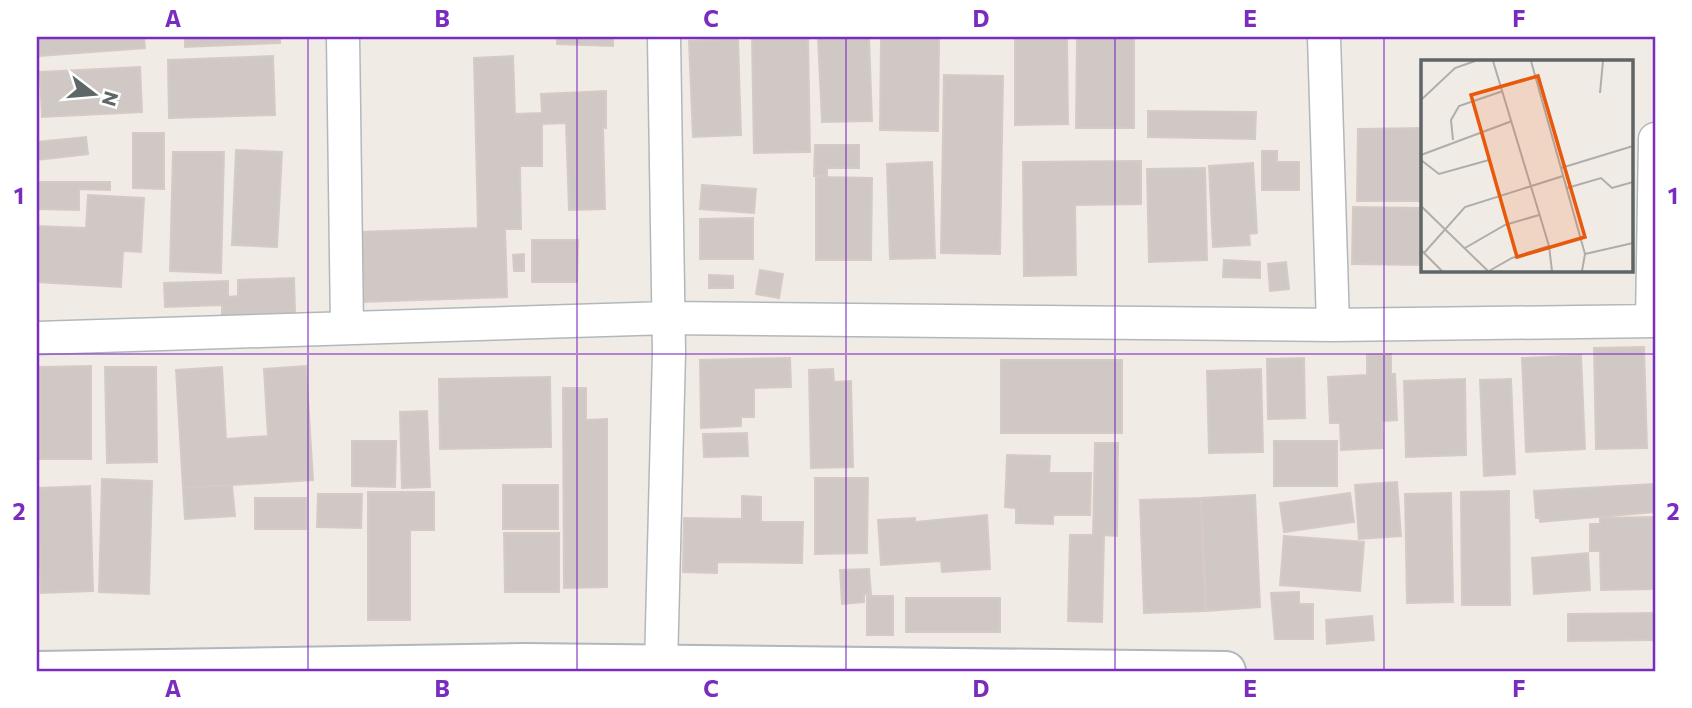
<svg xmlns="http://www.w3.org/2000/svg" width="1692" height="708" font-family="Commissioner,sans-serif">
<rect width="100%" height="100%" fill="#f1ebe6"/>
<!-- building -->
<path fill="#cfc8c5" stroke="#d7cac4" stroke-width="2" d="M39 37H144L145 48 40 56Z
M185 37H280V43L185 47Z
M557 37H613V46L557 44Z
M808 37 810 152 754 153 752 38Z
M818 37H869L872 121 822 122Z
M1015 37H1067L1068 124 1015 125Z
M1077 37H1134V128H1076Z
M881 38H939L938 131 880 130Z
M738 39 741 135 693 137 689 41Z
M273 56 275 115 169 118 168 60Z
M513 56 515 114 542 113 541 94 606 91V128L603 127 605 209 569 210 566 123 542 124V166H520L521 229H505L507 297 360 302 358 232 478 228 474 58Z
M140 67 142 112 42 117 40 72Z
M944 75 1003 76 1000 254 941 253Z
M1148 111 1256 112 1255 139 1148 137Z
M1422 128V201H1357L1358 129Z
M133 133H164V189L133 188Z
M86 137 88 154 37 160V142Z
M815 145H859V168H827V176H814Z
M236 150 282 152 277 247 232 245Z
M1262 151H1277V162H1299V190H1262Z
M173 152H224L221 273 170 271Z
M1141 161V204L1075 205 1076 275 1024 276 1023 162Z
M932 162 935 258 890 259 887 164Z
M1253 163 1257 233 1249 234 1250 245 1213 247 1209 166Z
M1205 168 1207 260 1149 262 1147 169Z
M816 177 872 178 871 260H816Z
M37 182H110V190L79 189V210L37 209Z
M702 185 756 189 754 213 700 209Z
M88 195 144 198 141 252 123 251 121 287 37 282V226L86 228Z
M1353 207 1422 208V265L1352 264Z
M753 218V259H700V219Z
M532 240H578L577 282H532Z
M524 254V271H514L513 255Z
M1224 260 1260 262V278L1223 277Z
M1286 262 1289 289 1270 291 1268 264Z
M760 270 783 274 779 298 756 294Z
M709 275 733 276V288H709Z
M294 278 295 313 222 316V305L165 307 164 283 228 281V297L238 296V280Z
M1644 347 1647 448 1596 449 1594 348Z
M1391 354V374H1395L1397 420 1382 421 1383 448 1341 450 1340 423H1330L1328 377 1367 375V355Z
M1581 355 1585 449 1526 452 1522 358Z
M790 358 791 387 754 388V417H741V426L701 428 700 360Z
M1304 358 1305 418 1268 419 1267 359Z
M1001 360H1122V433H1001Z
M91 366V459H40V367Z
M306 366 313 480 183 488 176 370 222 367 226 439 268 436 264 369Z
M105 367H156L157 462 107 463Z
M833 369 834 382 851 381 853 467 811 468 809 370Z
M1261 369 1263 452 1209 453 1207 371Z
M550 377 551 447 440 449 439 379Z
M1465 379 1466 455 1406 457 1404 381Z
M1511 379 1515 474 1484 476 1480 380Z
M563 388H586V420L607 419V587L564 588Z
M427 411 430 487 402 488 400 412Z
M747 433 748 456 704 457 703 434Z
M352 441H396L395 487 352 486Z
M1274 441H1337V486H1274Z
M1095 443H1118L1117 536 1104 535 1102 622 1068 621 1070 535H1093Z
M1007 455 1050 456 1049 473H1091L1090 515H1053V524L1016 523V508L1005 507Z
M815 478H868L867 553 815 554Z
M102 479 152 481 149 594 99 592Z
M1397 482 1401 536 1359 539 1355 485Z
M1653 484 1654 512 1540 522V518H1536L1534 491Z
M232 485 235 516 185 519 183 488Z
M503 485H558V529H503Z
M90 486 93 591 41 593 38 488Z
M1509 491 1510 605H1462L1461 492Z
M368 492H434V530H410V620H368Z
M1350 493 1354 522 1284 532 1280 503Z
M1451 493 1453 602 1407 603 1405 494Z
M318 494H362L361 528 317 527Z
M1255 495 1260 607 1207 611 1201 498Z
M742 496 761 497V522H803L802 563 717 562V573L683 572 684 518 742 519Z
M255 498H306V529H255Z
M1201 498 1205 611 1144 613 1140 500Z
M987 515 990 569 942 572 941 561 881 565 878 520 915 518V522Z
M1655 517V589L1601 590 1600 551H1590V524H1600V518Z
M504 533H559V592H505Z
M1284 536 1364 542 1360 591 1280 585Z
M1588 553 1590 590 1534 594 1532 558Z
M869 569 871 594H864V602L842 604 840 570Z
M1299 592V604H1313V639H1275L1271 593Z
M867 596H893V635H867Z
M906 598H1000V632H906Z
M1655 613V640L1568 641V614Z
M1372 616 1374 640 1327 644 1326 620Z"/>
<g fill="none" stroke-linecap="round" stroke-linejoin="round">
<defs>
<path id="street" d="M343 37 347 328
M1324 37 1333 325
M1652 321 1655 139
M37 338 668 318 1333 325 1655 321
M661 666 669 352 664 37"/>
<path id="secondary" d="M37 671 525 663 1226 671"/>
</defs>
<!-- street casing -->
<use href="#street" stroke="#b2b8ba" stroke-width="35"/>
<!-- secondary casing -->
<use href="#secondary" stroke="#b1b7ba" stroke-width="42"/>
<!-- street -->
<use href="#street" stroke="#fff" stroke-width="32"/>
<!-- secondary -->
<use href="#secondary" stroke="#fff" stroke-width="38"/>
</g>
<!-- grid -->
<path fill="none" stroke="#7b2cbf" stroke-width="2" stroke-opacity="0.55" d="M308 37V671M577 37V671M846 37V671M1115 37V671M1384 37V671M37 354H1655"/>
<!-- overview -->
<g transform="translate(1421 60)">
<rect width="212" height="212" fill="#f1ebe6"/>
<path fill="none" stroke="#adaeac" stroke-width="2" d="M72 1 128 186 131 211M110 1 164 194 161 211M179 33 182 1M0 40 34 8 54 1M60 71 78 134M32 80 30 60 38 46 82 31M0 95 91 61M0 100 18 114 68 100M140 108 212 86M146 128 180 118 191 128 212 122M0 146 67 211M44 188 84 165 118 155M0 190 21 211M3 193 44 147 142 116M164 194 212 183M68 211 91 198 128 186"/>
<path fill="#e8590c" fill-opacity="0.15" stroke="#e8590c" stroke-width="3.5" d="M117 16 164 177 96 197 50 35Z"/>
<rect width="212" height="212" fill="none" stroke="#5e6668" stroke-width="3.5"/>
</g>
<!-- border -->
<rect width="1692" height="708" fill="none" stroke="#ffffff" stroke-width="77"/>
<!-- north arrow -->
<g transform="translate(94 94) rotate(106)" stroke="#ffffff" stroke-width="5" paint-order="stroke">
<path d="M0-5L12 26L0 18L-12 26Z" fill="#5e6668"/>
<text y="-10" font-size="19" font-weight="bold" text-anchor="middle" fill="#5e6668">N</text>
</g>
<rect x="38" y="38" width="1616" height="632" fill="none" stroke="#7b2cbf" stroke-width="2.5"/>
<g font-size="23" text-anchor="middle" font-weight="bold" fill="#7b2cbf">
<text x="173" y="27">A</text>
<text x="442" y="27">B</text>
<text x="711" y="27">C</text>
<text x="981" y="27">D</text>
<text x="1250" y="27">E</text>
<text x="1519" y="27">F</text>
<text x="19" y="204">1</text>
<text x="1673" y="204">1</text>
<text x="19" y="520">2</text>
<text x="1673" y="520">2</text>
<text x="173" y="697">A</text>
<text x="442" y="697">B</text>
<text x="711" y="697">C</text>
<text x="981" y="697">D</text>
<text x="1250" y="697">E</text>
<text x="1519" y="697">F</text>
</g>
</svg>
